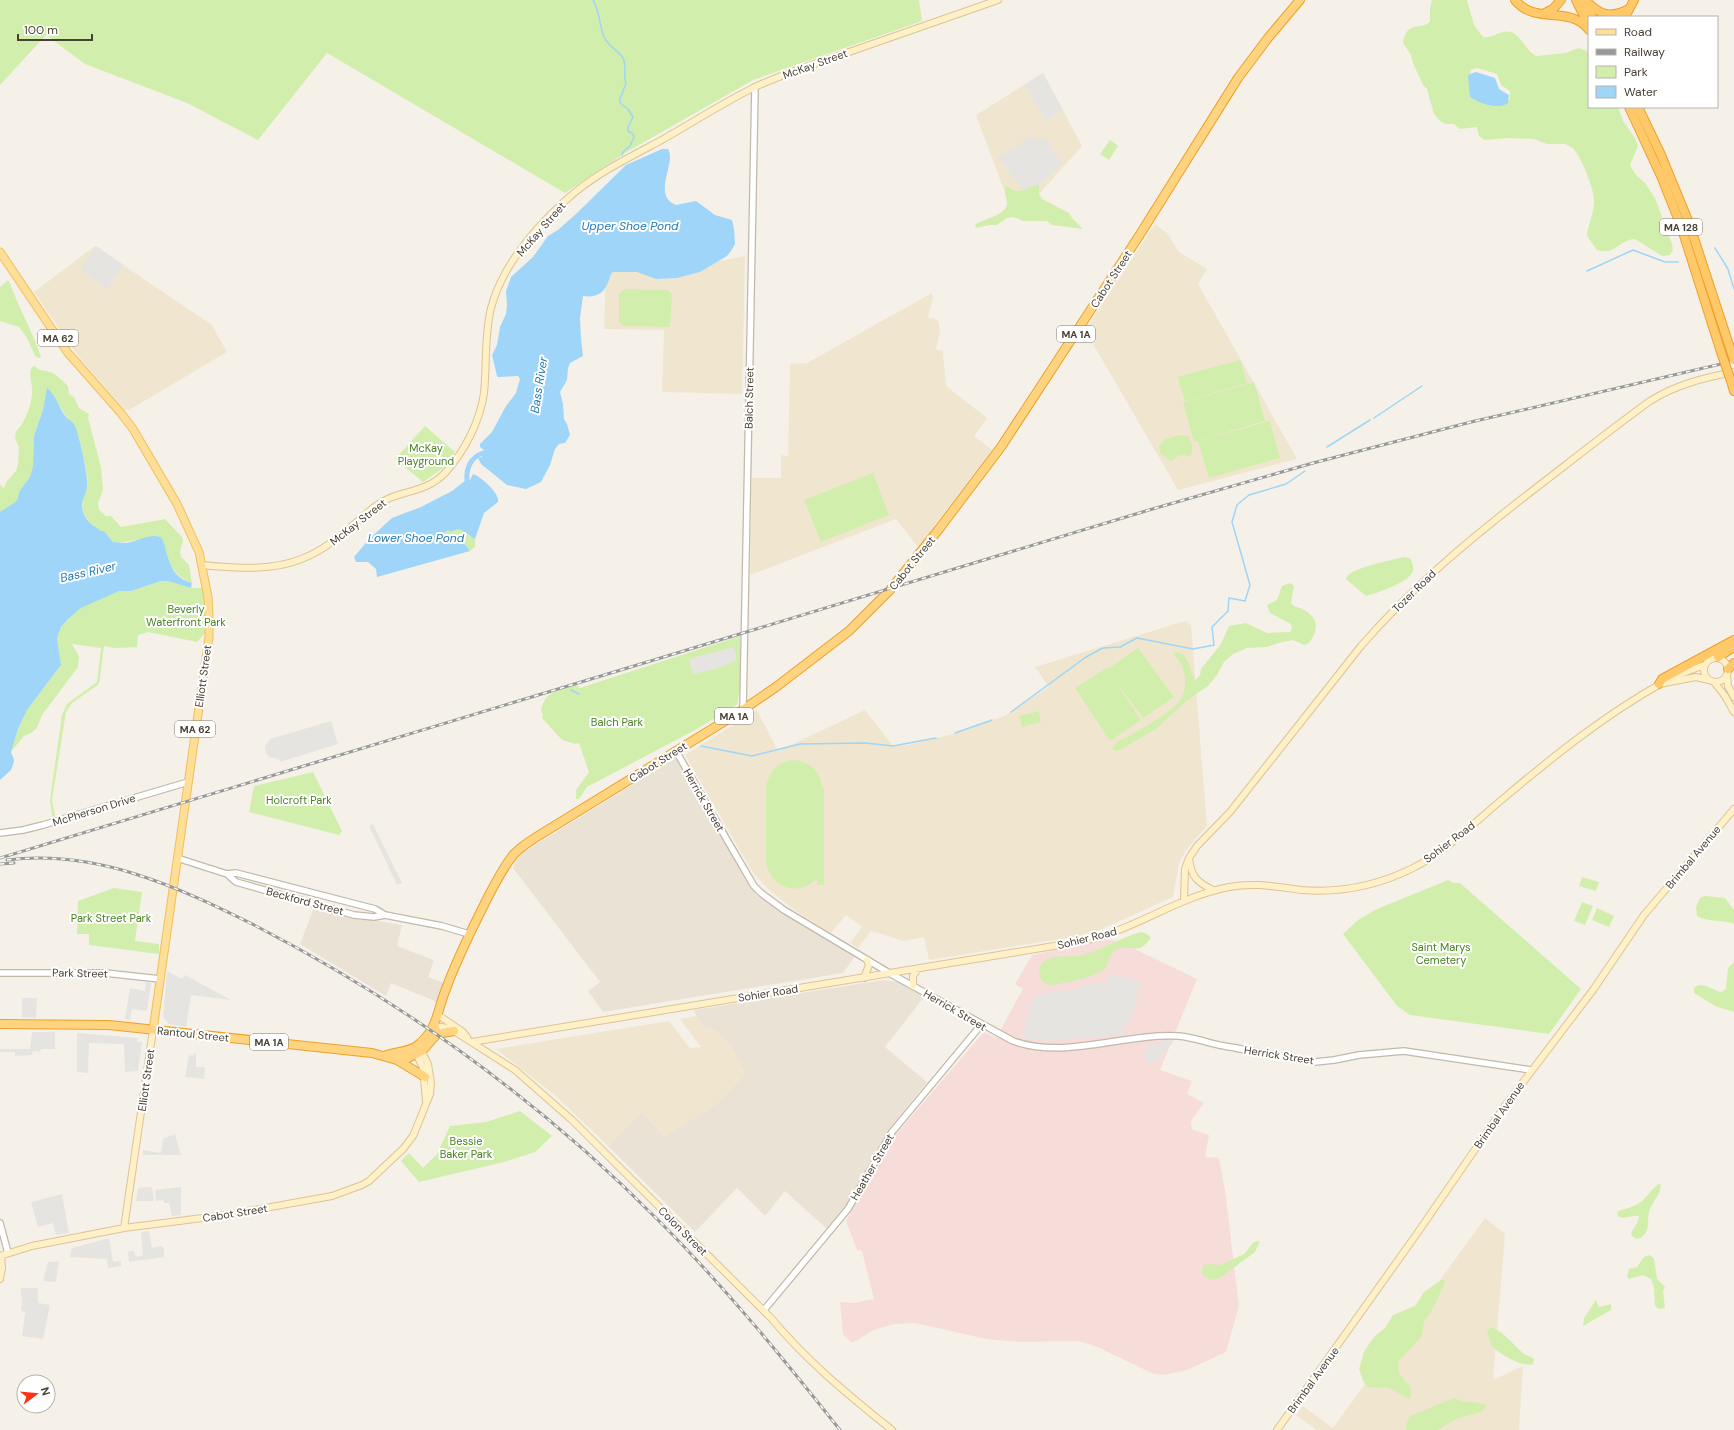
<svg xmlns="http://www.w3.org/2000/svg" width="1734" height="1430" font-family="'DM Sans',sans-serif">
<rect width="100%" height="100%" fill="#f5f1e8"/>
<!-- residential -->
<path fill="#eae3d5" d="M676 758 756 895 856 955 843 973 603 1012 588 991 600 982 513 868 519 855Z
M313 910 402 925 397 946 434 960 428 977 444 983 437 1002 391 983 386 996 300 944Z
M883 980 898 982 924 997 885 1047 927 1082 891 1127 847 1208 827 1229 785 1191 765 1216 737 1188 695 1232 608 1146 642 1112 665 1137 720 1033 703 1026 696 1016 694 1010Z"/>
<!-- education -->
<path fill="#f0e6d0" d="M1043 73 1082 146 1039 194V185L1024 191 1013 190 1005 187 1004 190 976 115Z
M1155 224 1167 233 1179 252 1207 269 1198 284 1297 459 1178 490 1085 330Z
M95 246 212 325 227 352 129 410H125L78 356 34 292Z
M745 256 742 394 662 392 664 330 604 329 606 265 673 270Z
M932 293 933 298 928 317 938 320 940 331 936 349 943 351 946 386 987 418 974 436 992 450 918 547 896 519 750 575 752 478H781V455L788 456 790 364 807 363Z
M1185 621 1191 625 1207 826 1186 850 1179 864 1173 897 1102 929 1079 936 929 960 924 937 904 941 871 931 858 948 850 943 862 927 846 915 831 933 797 912 768 889 753 873 685 755 757 710 778 751 865 710 893 746 908 745 957 733 1004 716 1049 687 1035 667Z
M696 1016 703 1026 720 1033 732 1047 746 1074 718 1103 665 1137 642 1112 608 1146 556 1096 496 1049 669 1021 690 1048 701 1047 680 1019Z
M1485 1218 1505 1234 1493 1380 1523 1366 1519 1430H1317L1296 1415 1303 1406 1333 1428Z"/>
<!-- medical -->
<path fill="#f7ddda" d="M1107 940 1118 941 1197 979 1160 1070 1192 1081 1187 1094 1204 1103 1191 1121V1125L1193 1130 1209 1135 1205 1157 1219 1158 1225 1190 1239 1306 1226 1352 1187 1370 1165 1375 1154 1374 1093 1345 1077 1341 1018 1342 986 1339 915 1323 894 1324 874 1330 852 1343 843 1334 840 1302 854 1303 874 1299 862 1251 857 1250 846 1221 893 1138 984 1032 996 1038 1023 989 1015 984 1032 955Z"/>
<!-- green -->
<path fill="#d2eead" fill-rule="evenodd" d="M0 0H919L922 21 753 80 625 153 565 193 327 53 258 140 187 103 85 64 46 35 0 85Z
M1432 0H1467L1474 25 1483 37C1492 39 1501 29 1511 32 1520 34 1526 51 1536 56L1565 53 1579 48 1589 52V107H1618L1623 121 1635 138 1638 146 1630 165 1636 175 1645 183 1655 198 1672 244 1673 250 1670 255 1662 256 1635 239C1620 239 1615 256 1597 250L1587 236C1588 224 1594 213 1594 202 1595 190 1581 157 1573 148L1565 144H1547L1534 139 1510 138 1484 140 1479 136 1477 127 1460 129 1454 124H1445L1440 121 1434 114 1427 89 1423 85 1413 63 1411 55 1403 43C1407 20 1418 31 1430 22V8ZM1477 68 1497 74 1501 85 1510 91V99L1505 102 1470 90V72L1471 70Z
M1110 140 1118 146 1109 160 1100 154Z
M1006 185C1020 198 1025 185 1039 185V194L1042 199 1069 213 1072 218 1083 229 1052 225 1047 221H1024L1013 217 1007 218 997 225H989L977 228 975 227 976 224C984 219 998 217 1005 209 1011 202 1001 192 1006 185Z
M7 281H9C18 306 31 329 40 354L41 357 39 358 35 356 27 338 19 327 0 321V287Z
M625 289 668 290 672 294 670 327 622 326 619 322V294Z
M1240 360 1247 383 1185 401 1177 377Z
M35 366C42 373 42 369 50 372 57 374 62 381 68 386L69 394 74 397 79 408 89 414 88 418 101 467 103 490 98 503 99 510 106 516H111L121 527 165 519 182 537 183 541 180 552 181 557 189 565 192 583C180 580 170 567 166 556 164 547 165 542 158 536 142 538 129 543 113 542L104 531H101C87 521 79 514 84 496 85 493 87 490 87 487 90 476 79 436 74 425 72 421 68 420 66 416 60 406 54 397 47 388L43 410 34 436 33 466 30 477 20 490 21 501 0 548V485L4 488 7 481 16 471 18 464 19 448 15 438 16 431C25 424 33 401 32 389 32 381 28 375 32 367Z
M1254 382 1265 421 1194 442 1183 402Z
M1270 421 1280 458 1209 478 1198 441Z
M425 426 455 452 442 469 423 482 395 459Z
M1176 435 1188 436 1192 445V453L1190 456 1180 455 1171 461 1160 453 1159 446 1165 439 1175 437Z
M873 473 889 515 821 542 804 500Z
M460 529C467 531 470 538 475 539V547L470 551 463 542 457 541 451 543C446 540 442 537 446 530Z
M1404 557 1410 558C1412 562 1414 566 1413 571 1410 582 1377 593 1366 596L1346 579C1347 568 1393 560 1404 557Z
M161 581H168L191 588H206L209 629 197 642 148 632 138 635 137 647 114 648 104 646 99 684 72 703 66 712 52 800 56 821 53 822 50 800 62 715 67 704 97 682 101 648 72 644 79 656 78 667 42 715 37 728 31 733 24 736 11 752 18 729 27 710 59 668 60 658 57 638 61 627 67 620 81 608 109 594 119 591H131Z
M1290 583 1294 586 1291 603C1294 607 1298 607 1302 609 1319 617 1319 630 1309 643L1304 645 1293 640 1278 643 1267 647 1247 648 1233 654 1224 662 1217 675 1208 686 1186 701 1156 729 1118 751 1113 750 1114 745 1118 741C1136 733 1161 718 1176 705 1190 691 1187 667 1174 655V652C1188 651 1191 671 1195 681L1200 675 1201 669 1221 644 1229 626 1246 623 1267 633 1290 632 1292 629 1291 624 1270 613 1267 605 1277 600 1282 586Z
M740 636V687L737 705 695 730 587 787 579 799H576V790L589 772 579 743 575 744 562 740 542 718 543 715 541 710C546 690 555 693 572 686L576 685 580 688Z
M1138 648 1174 697 1143 718 1115 681 1141 720 1110 741 1075 688 1107 668 1108 669Z
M1039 711 1041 722 1022 727 1019 716Z
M794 760C810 761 821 772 822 788H824V885H817V878C799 898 769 888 766 861V788C768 772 778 761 794 760Z
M313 772 342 831 339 835 249 812 254 786Z
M1582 877 1599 882 1596 891 1579 886Z
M1448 880 1454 883H1460L1581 989 1549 1034 1410 1015 1397 1006 1343 934 1358 920 1377 909Z
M114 888 142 892 135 941 159 944V954L89 945V934H77L78 901Z
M1705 896 1725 898 1734 910V924C1721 919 1711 923 1697 916L1696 907 1700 898Z
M1582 902 1593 906 1585 925 1574 921Z
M1597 908 1614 916 1609 927 1592 920Z
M1141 932 1147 934 1151 938C1148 941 1145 945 1142 947 1134 951 1125 945 1117 949 1109 953 1110 961 1106 967 1100 977 1059 985 1047 985 1038 979 1036 967 1046 960 1054 955 1068 957 1077 956 1099 952 1119 938 1141 932Z
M1734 962V1012L1715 1006 1694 993V988C1702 980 1712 991 1722 992L1726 989 1728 968Z
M520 1111 552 1136 535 1152 504 1162 419 1182 401 1161 409 1153 423 1168 437 1154 450 1126 486 1122Z
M1660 1183C1663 1192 1653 1201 1650 1209 1645 1221 1653 1227 1641 1238L1636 1239 1631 1235C1632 1228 1639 1224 1639 1216H1634L1622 1218 1618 1216 1617 1213 1618 1211C1625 1209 1632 1207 1638 1204 1646 1199 1651 1189 1660 1183Z
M1260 1241 1255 1252 1220 1278 1211 1280 1203 1276 1202 1270 1203 1265 1209 1264 1220 1265 1244 1254 1254 1242Z
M1649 1255 1654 1258 1657 1279 1665 1287 1663 1291 1665 1308 1659 1309 1655 1306 1654 1288 1651 1279 1643 1275 1629 1279 1627 1277 1629 1269 1637 1267 1644 1257Z
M1441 1280H1444L1445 1283 1430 1314 1424 1321 1422 1336 1398 1362 1399 1373 1410 1387 1411 1393 1410 1399 1388 1388 1368 1387 1364 1383 1359 1369 1364 1352 1369 1344 1376 1335 1385 1328 1393 1315 1415 1306 1424 1292Z
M1596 1300 1599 1307 1611 1304V1310L1583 1326 1584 1318Z
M1490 1327C1504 1331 1512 1344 1523 1353 1526 1356 1531 1356 1534 1359L1533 1364C1524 1368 1499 1354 1493 1347 1490 1343 1489 1337 1487 1332Z
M1454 1398 1464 1402H1476L1485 1405 1486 1407 1481 1412 1459 1418 1437 1430H1406L1407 1421 1410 1416Z"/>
<!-- parking -->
<path fill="#e6e4e0" d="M1043 73 1063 110 1046 121 1024 85Z
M1034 135 1037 140 1044 136 1063 164 1039 185H1033L1024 191 998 157Z
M96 246 124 265 107 290 80 269Z
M733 647 736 652V661H731L732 663 712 670 693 674 689 659Z
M331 721 338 744 280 762 279 759 269 757 266 753 265 746 270 739Z
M373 824 402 883 397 885 369 826Z
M167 971 182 979 185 975 231 1000 191 995 186 1027 169 1024 163 1017Z
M1109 974 1140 981 1133 1013 1124 1027 1123 1035 1046 1041 1027 1039 1023 1035 1029 1009 1036 996 1052 991 1077 990V988L1081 987V986L1101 983H1108Z
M146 982 151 983 147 1011 132 1009 130 1020 125 1019 130 988 145 991Z
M22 998H37L36 1018 22 1017Z
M32 1032H55V1049H41L40 1052 33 1051 32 1055 15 1056V1052H0V1049H30Z
M77 1033 138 1038 137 1042H142L138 1071 125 1072 124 1044 89 1043 88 1073 77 1072Z
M1163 1039H1173L1172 1045 1167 1046 1162 1056 1150 1064 1145 1063 1147 1045 1163 1042Z
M194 1053H196V1067H205L204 1079 185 1077 189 1055 193 1056Z
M175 1134 181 1155H143V1150L161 1153 163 1139Z
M152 1187 154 1201H136L138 1188Z
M181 1187V1215L172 1216 169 1203H164L163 1200 156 1201 155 1190Z
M62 1194 69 1233 56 1235 53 1223 38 1227 31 1202Z
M149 1231 152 1248 162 1246 164 1249V1257L129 1262 128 1251H134L136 1257 143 1255 141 1232Z
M109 1238 113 1262 121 1261V1266L108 1268 107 1259 70 1257 72 1248Z
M59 1261 56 1282 43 1281 48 1262Z
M21 1288H38V1303L50 1305 43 1339 22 1336 25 1312 21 1311 22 1298 21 1296Z"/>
<!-- water -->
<path fill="#9ed5f8" d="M1476 72 1495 78 1499 89 1509 95 1508 103C1497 110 1481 104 1470 97L1468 77 1470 74Z
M662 149H668C677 162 651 196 676 205L696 201 715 215 732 220 734 229 735 244 731 251 727 256 700 272 677 278 656 279 637 272H613C610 274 611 276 609 280 604 294 596 298 583 296L580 318 581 339 583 356 570 363 568 368 567 380 560 392 563 404 564 419 567 424 570 435 565 443 559 444 555 449 550 465 541 482 526 489 507 485 481 464 478 458 482 457 484 450 480 447V444L492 432 506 406 516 393 520 379 518 376 498 377 497 376 492 355 497 345 500 327 506 314 507 305 506 291 511 277 533 257 548 236 558 230 576 214 626 165Z
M47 388C57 396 59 409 67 418 69 420 73 422 74 424 79 433 89 478 87 487 86 495 80 502 83 511 85 521 93 525 101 531H104L113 542C118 542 122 543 126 543 135 542 151 533 160 537 168 541 164 577 192 583L191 588 168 581H161L131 591H119L81 608 67 620 61 627 57 638 61 665 27 710 18 729 11 752 14 760 13 765 11 770 0 780V512L17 501 20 490 30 477 33 466 34 436 43 410Z
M473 474C481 477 500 493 498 502L484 513 475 539C466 535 463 525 451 532L448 530 444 533 446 541 449 542 450 540 451 543 457 541 463 542 470 551 377 577 376 569 368 562H356L354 557 370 538 392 518 421 507 452 491 466 480H470Z"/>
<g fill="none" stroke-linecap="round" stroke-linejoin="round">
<!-- stream -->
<path stroke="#9ed5f8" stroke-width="1.5" d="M593 0C600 11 599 25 604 37 608 46 618 50 623 58 627 66 623 75 626 83L620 99V103L628 109 633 117 628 127V131L633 134 634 137 630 146 623 152 622 155
M1715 248 1728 269 1734 289
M1587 271 1633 250 1665 262H1678
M1374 418 1422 386
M1327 447 1370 420
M571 690 579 694
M1011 712 1086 657 1103 648 1120 647 1137 638 1193 649 1214 645 1212 627 1228 611 1229 598 1245 601 1250 585 1232 522 1237 505 1249 495 1286 484 1305 471
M955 733 992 720
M701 746 752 756 800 744 865 743 893 746 936 738"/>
<!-- canal -->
<path stroke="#9ed5f8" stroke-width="5" d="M467 480C466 468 471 457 483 453"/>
<defs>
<path id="tertiary" d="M743 709 755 87
M676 751 730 845 754 886 761 893 784 910 891 974 1013 1041C1066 1060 1123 1033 1178 1036 1192 1037 1205 1042 1219 1045 1251 1051 1283 1056 1315 1062L1334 1060 1359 1055 1404 1051 1531 1070
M0 833 23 830 43 825 188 782
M177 858 227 874 236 873 375 909 385 915 442 926 469 934
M227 874 236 882 354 915 374 917 385 915
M0 973H105L160 979
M0 1223 8 1253
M764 1310 848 1209 892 1132 981 1025"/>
<path id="secondary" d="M202 565C248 569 289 573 329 544 346 533 359 519 374 507 397 489 424 495 445 473 464 452 480 422 484 393 487 365 484 336 491 308 502 266 534 229 566 200 593 175 628 158 660 141 692 123 724 102 757 86 788 72 821 62 852 51 901 34 949 17 998 0
M1704 670a12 12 0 1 1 24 0a12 12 0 1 1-24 0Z
M1727 674 1728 686 1734 697
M1670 678 1704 665
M1714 682 1725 696 1734 712
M1659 684 1696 677 1709 680
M1189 859C1192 878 1197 882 1213 890
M1184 900 1185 869 1189 858 1197 846 1230 812 1361 646C1412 587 1470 539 1532 491 1571 461 1610 430 1650 401 1677 384 1704 378 1734 372
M864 978 869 965 867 960
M913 986V976L918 969
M438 1015 463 1032 467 1037
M435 1026 447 1028 457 1033 515 1070 572 1120 771 1318C807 1361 848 1395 892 1430
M472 1042 1072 943C1086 940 1101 938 1114 932 1153 917 1188 895 1229 887 1254 882 1278 887 1302 890 1340 893 1379 885 1413 868 1447 851 1476 821 1505 797 1555 755 1605 715 1662 683
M415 1051 423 1068 426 1101
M124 1228 153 1030
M0 1256 32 1246 124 1228 226 1215 332 1196 362 1185 369 1181 403 1149 413 1136 420 1119 430 1094 431 1083 428 1064 420 1048
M0 1279 2 1268 1 1256
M1277 1430 1416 1235 1505 1106 1593 990 1644 915 1734 809"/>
<path id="primary" d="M0 252 68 353 120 412 133 429 177 504 199 552 208 597 209 618V637L153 1030"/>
<path id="trunk" d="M0 1024 109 1025 372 1053 397 1060 408 1058 422 1051 437 1034 435 1026
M437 1034 454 1031
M384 1056C396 1051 408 1053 418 1045 438 1029 437 1010 446 989 456 961 469 935 482 909 491 891 501 870 514 854 521 847 530 841 538 836L738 713 776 687 849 631 890 590 939 529 1001 447 1139 236 1238 78 1268 38 1300 0
M397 1060 425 1077"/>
<path id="motorway" d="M1515 0C1536 26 1569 4 1589 30
M1576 0 1589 26
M1585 0C1600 15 1609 19 1629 9
M1584 2 1592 17
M1543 14 1553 9 1561 0
M1625 17 1634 0
M1629 107 1661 176 1681 226 1721 352
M1638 107 1661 155 1689 223 1731 351
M1731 381 1734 391
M1718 657 1734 647
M1728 669 1734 663
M1659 684 1662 679 1734 640"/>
</defs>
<!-- tertiary casing -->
<use href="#tertiary" stroke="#c2b9a9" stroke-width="8"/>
<!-- secondary casing -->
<use href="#secondary" stroke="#dac593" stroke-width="8"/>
<!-- primary casing -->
<use href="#primary" stroke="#f0bf5b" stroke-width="9"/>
<!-- trunk casing -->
<use href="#trunk" stroke="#eda02a" stroke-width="10"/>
<!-- motorway casing -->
<use href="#motorway" stroke="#eda02a" stroke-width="10"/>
<!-- tertiary -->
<use href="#tertiary" stroke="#fff" stroke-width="5.5"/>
<!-- secondary -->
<use href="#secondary" stroke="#fff0c8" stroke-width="6"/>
<!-- primary -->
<use href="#primary" stroke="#ffdf97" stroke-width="7"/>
<!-- trunk -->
<use href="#trunk" stroke="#ffd480" stroke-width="8"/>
<!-- motorway -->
<use href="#motorway" stroke="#ffc969" stroke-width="8"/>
<defs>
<path id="rail" d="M0 858 1149 510 1313 463 1471 422 1734 361
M7 860C97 849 178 887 256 926 405 1003 541 1102 659 1221 724 1286 783 1358 840 1430
M0 864 14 863"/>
</defs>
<!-- rail casing -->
<use href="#rail" stroke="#989898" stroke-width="3"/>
<!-- rail -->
<use href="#rail" stroke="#fff" stroke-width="1.5" stroke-dasharray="4.5" stroke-linecap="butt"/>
<defs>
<path id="motorway-bridge" d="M1731 351 1734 360
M1721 352 1731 381"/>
</defs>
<!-- motorway-bridge casing -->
<use href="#motorway-bridge" stroke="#eda02a" stroke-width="10" stroke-linecap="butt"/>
<!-- motorway-bridge -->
<use href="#motorway-bridge" stroke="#ffc969" stroke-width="8"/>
</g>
<g text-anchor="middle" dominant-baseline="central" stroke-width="4" stroke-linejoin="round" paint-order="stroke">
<!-- shield labels -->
<g fill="#fff" stroke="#807a72" stroke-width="1">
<rect x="1660" y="219" width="42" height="16" rx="3"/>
<rect x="1057" y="326" width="38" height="16" rx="3"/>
<rect x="38" y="330" width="40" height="16" rx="3"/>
<rect x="715" y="708" width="38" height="16" rx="3"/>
<rect x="175" y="721" width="40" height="16" rx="3"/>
<rect x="250" y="1034" width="38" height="16" rx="3"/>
</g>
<g font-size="10" font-weight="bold" fill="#4a4135">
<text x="1681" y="227">MA 128</text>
<text x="1076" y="334">MA 1A</text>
<text x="58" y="338">MA 62</text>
<text x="734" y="716">MA 1A</text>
<text x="195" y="729">MA 62</text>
<text x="269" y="1042">MA 1A</text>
</g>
<!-- street labels -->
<g font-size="11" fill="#4a4135" stroke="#fff">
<text transform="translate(815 64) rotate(-20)">McKay Street</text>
<text transform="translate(541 229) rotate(-49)">McKay Street</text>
<text transform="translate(1111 279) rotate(-57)">Cabot Street</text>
<text transform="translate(749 398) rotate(-89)">Balch Street</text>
<text transform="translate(358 522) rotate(-38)">McKay Street</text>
<text transform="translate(912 563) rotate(-51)">Cabot Street</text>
<text transform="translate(1414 591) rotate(-44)">Tozer Road</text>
<text transform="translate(203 676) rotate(-82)">Elliott Street</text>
<text transform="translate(658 762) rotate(-32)">Cabot Street</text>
<text transform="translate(704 800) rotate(60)">Herrick Street</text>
<text transform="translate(94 810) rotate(-17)">McPherson Drive</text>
<text transform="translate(1449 842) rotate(-37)">Sohier Road</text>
<text transform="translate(1693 857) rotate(-50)">Brimbal Avenue</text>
<text transform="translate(305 901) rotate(15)">Beckford Street</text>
<text transform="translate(1087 938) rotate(-14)">Sohier Road</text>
<text transform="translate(80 973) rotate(1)">Park Street</text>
<text transform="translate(768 993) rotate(-9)">Sohier Road</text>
<text transform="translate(955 1010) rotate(30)">Herrick Street</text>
<text transform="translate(193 1034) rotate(6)">Rantoul Street</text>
<text transform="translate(1279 1055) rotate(9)">Herrick Street</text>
<text transform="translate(146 1080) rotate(-82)">Elliott Street</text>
<text transform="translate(1499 1115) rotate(-55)">Brimbal Avenue</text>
<text transform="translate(872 1167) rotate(-60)">Heather Street</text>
<text transform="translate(235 1213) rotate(-9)">Cabot Street</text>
<text transform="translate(683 1231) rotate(45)">Colon Street</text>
<text transform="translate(1313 1380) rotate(-54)">Brimbal Avenue</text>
</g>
<!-- park labels -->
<g font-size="11" fill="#498222" stroke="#fff">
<text x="426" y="448">McKay<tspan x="426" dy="13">Playground</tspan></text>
<text x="186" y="609">Beverly<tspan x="186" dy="13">Waterfront Park</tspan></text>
<text x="617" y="722">Balch Park</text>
<text x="299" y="800">Holcroft Park</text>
<text x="111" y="918">Park Street Park</text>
<text x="1441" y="947">Saint Marys<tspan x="1441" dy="13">Cemetery</tspan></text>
<text x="466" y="1141">Bessie<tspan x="466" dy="13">Baker Park</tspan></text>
</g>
<!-- water labels -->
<g font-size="12" font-style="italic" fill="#227cb8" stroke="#fff">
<text x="630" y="226">Upper Shoe Pond</text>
<text transform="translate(539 385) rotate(-81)">Bass River</text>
<text x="416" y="538">Lower Shoe Pond</text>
<text transform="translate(88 572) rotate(-13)">Bass River</text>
</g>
</g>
<!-- legend -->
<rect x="1588" y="16" width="130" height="92" fill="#ffffff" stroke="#b7b3ae"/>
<rect x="1596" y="29" width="20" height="6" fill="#ffdf97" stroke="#b7b3ae"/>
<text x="1624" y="36" font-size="12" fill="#4a4135">Road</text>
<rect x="1596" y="49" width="20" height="6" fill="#989898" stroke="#b7b3ae"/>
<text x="1624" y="56" font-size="12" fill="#4a4135">Railway</text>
<rect x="1596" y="66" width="20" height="12" fill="#d2eead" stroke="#b7b3ae"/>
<text x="1624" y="76" font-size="12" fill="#4a4135">Park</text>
<rect x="1596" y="86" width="20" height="12" fill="#9ed5f8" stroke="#b7b3ae"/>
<text x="1624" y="96" font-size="12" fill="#4a4135">Water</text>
<!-- north arrow -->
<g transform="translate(36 1394) rotate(74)"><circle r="19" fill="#ffffff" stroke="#b7b3ae"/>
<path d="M0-3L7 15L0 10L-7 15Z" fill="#ff3215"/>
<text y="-6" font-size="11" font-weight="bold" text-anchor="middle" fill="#4a4135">N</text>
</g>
<!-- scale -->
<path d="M18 34v6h74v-6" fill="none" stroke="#4a4135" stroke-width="2"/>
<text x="24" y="34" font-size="12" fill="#4a4135" stroke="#ffffff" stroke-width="3" paint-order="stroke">100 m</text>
</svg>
